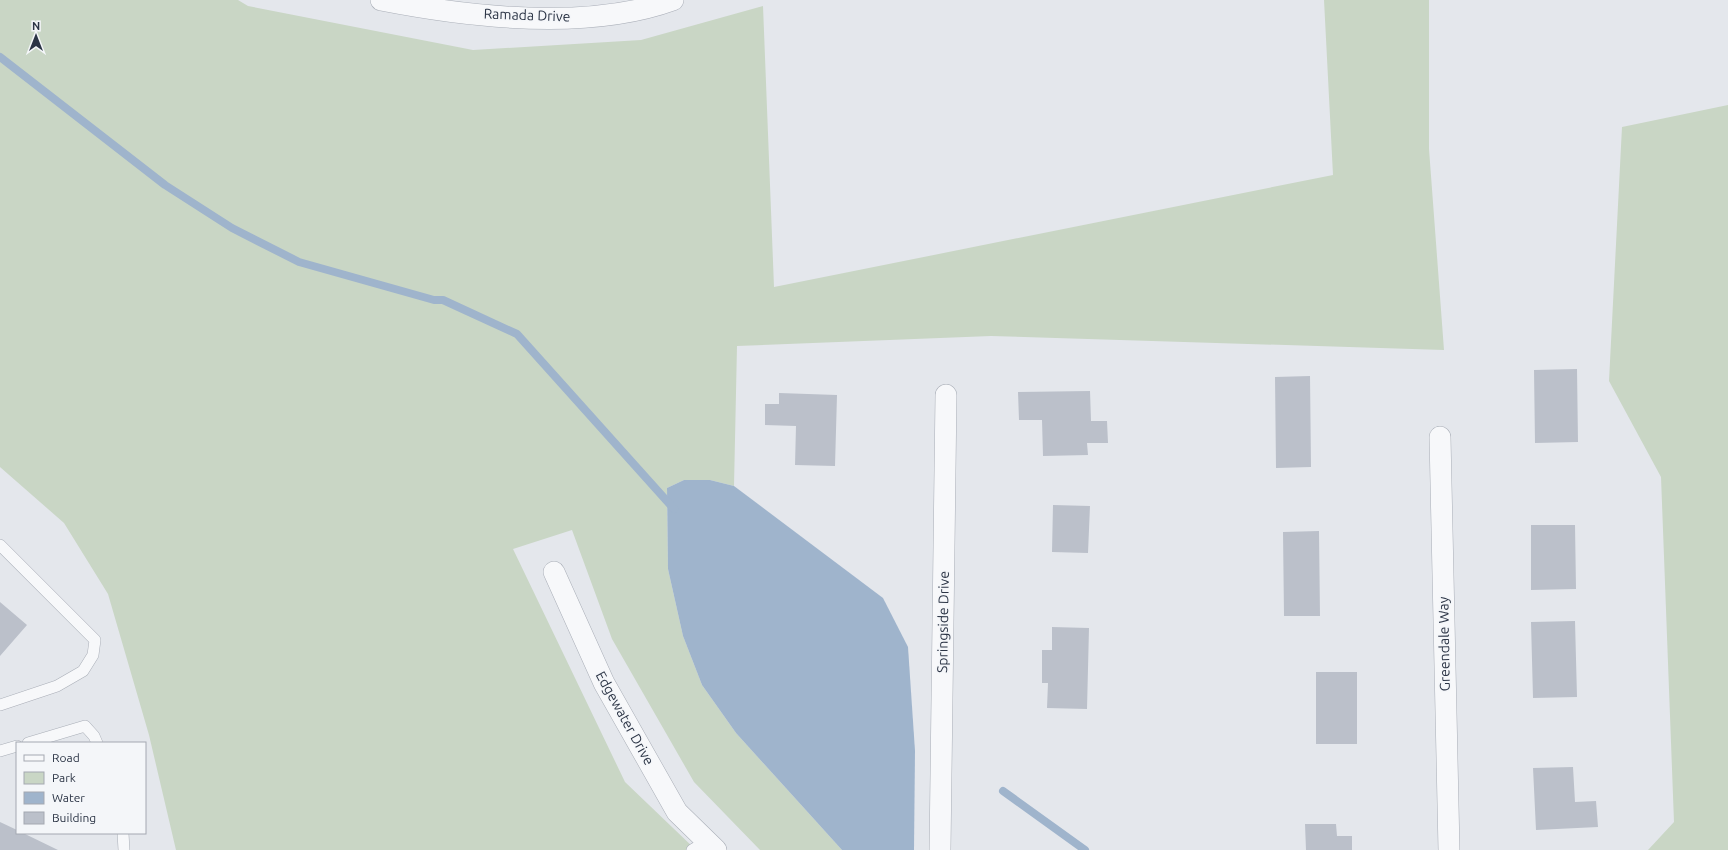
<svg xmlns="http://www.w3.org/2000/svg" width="1728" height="850" font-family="Ubuntu,sans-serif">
<rect width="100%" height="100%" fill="#e4e7ec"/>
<!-- green -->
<path fill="#c9d6c5" d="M0 0H238L248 6 473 50 641 40 763 6 774 287 1333 175 1324 0H1429V149L1444 350 991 336 737 346 734 486 710 480H684L667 488 668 569 683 636 702 685 736 733 842 850H760L694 782 612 639 572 530 513 549 625 782 696 850H176L149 735 108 594 64 523 0 467Z
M1728 105V850H1648L1674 822 1661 477 1609 381 1622 127Z"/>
<!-- water -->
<path fill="#9fb4cc" d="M684 480H710L734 486 883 598 908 647 915 751 914 850H842L736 733 702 685 683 636 668 569 667 488Z"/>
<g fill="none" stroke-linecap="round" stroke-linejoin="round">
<!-- stream -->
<path stroke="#9fb4cc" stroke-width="8" d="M0 57 165 185 232 228 299 262 434 300H443L517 334 674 509
M1003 791 1085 850"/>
</g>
<!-- building -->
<path fill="#bbc0ca" d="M1577 369 1578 442 1535 443 1534 370Z
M1310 376 1311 467 1276 468 1275 377Z
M1090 391 1091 421H1107L1108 443H1087L1088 455 1043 456 1042 420H1019L1018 392Z
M779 393 837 395 835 466 795 465 796 426 765 425V404H779Z
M1053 505 1090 506 1088 553 1052 552Z
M1531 525H1575L1576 589 1531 590Z
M1319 531 1320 616H1284L1283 532Z
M0 602 27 625 0 656Z
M1575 621 1577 697 1533 698 1531 622Z
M1052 627 1089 628 1087 709 1047 708 1048 683H1042V650H1052Z
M1316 672H1357V744H1316Z
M1573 767 1575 802 1596 801 1598 827 1536 830 1533 768Z
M0 822 17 830V833H23L58 850H0Z
M1305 824H1336L1337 836H1352V850H1306Z"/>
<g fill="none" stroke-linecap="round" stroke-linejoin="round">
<defs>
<path id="lane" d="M0 545 95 640 93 655 83 671 57 686 0 705
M28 743 85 726 94 736 97 743
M0 751 17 746
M123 833 124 850
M692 850 707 841"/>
<path id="street" d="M381 0C468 17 588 31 673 0
M1440 437 1449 850
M554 572 604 683 677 812 716 850
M940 850 946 395"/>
</defs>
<!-- lane casing -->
<use href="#lane" stroke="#a9aeb7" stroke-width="12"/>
<!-- street casing -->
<use href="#street" stroke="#a9aeb7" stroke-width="22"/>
<!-- lane -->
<use href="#lane" stroke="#f7f8fa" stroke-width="11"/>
<!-- street -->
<use href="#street" stroke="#f7f8fa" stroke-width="21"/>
</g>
<g text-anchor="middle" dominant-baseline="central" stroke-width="3" stroke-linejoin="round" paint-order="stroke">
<!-- street labels -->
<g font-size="14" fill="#2b3445" stroke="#f4f6f9">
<text transform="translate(527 15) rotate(2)">Ramada Drive</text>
<text transform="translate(943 622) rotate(-89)">Springside Drive</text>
<text transform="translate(1444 644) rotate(-91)">Greendale Way</text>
<text transform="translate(625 718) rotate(61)">Edgewater Drive</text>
</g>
</g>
<!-- legend -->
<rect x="16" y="742" width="130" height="92" fill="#f4f6f9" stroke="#a4a8b1"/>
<rect x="24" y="755" width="20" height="6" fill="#f7f8fa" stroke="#a4a8b1"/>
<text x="52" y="762" font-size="12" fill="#2b3445">Road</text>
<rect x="24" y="772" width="20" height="12" fill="#c9d6c5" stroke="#a4a8b1"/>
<text x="52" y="782" font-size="12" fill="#2b3445">Park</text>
<rect x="24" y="792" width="20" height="12" fill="#9fb4cc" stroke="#a4a8b1"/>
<text x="52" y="802" font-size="12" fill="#2b3445">Water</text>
<rect x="24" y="812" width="20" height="12" fill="#bbc0ca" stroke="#a4a8b1"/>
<text x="52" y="822" font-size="12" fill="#2b3445">Building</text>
<!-- north arrow -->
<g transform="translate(36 36)" stroke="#f4f6f9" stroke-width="3" paint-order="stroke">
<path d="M0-3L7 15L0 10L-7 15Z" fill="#2b3445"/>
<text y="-6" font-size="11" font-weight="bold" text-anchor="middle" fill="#2b3445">N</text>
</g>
</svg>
